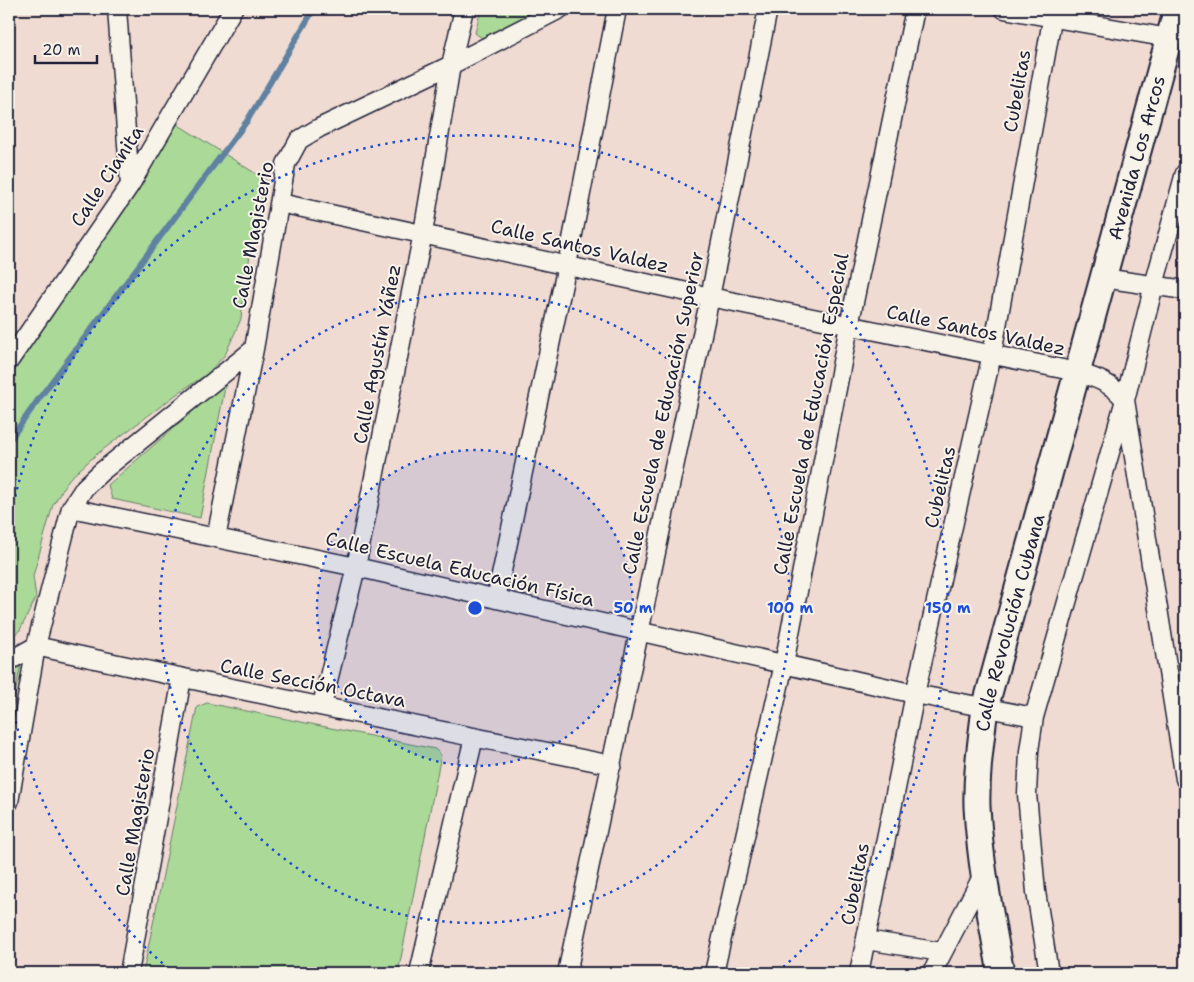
<svg xmlns="http://www.w3.org/2000/svg" width="1194" height="982" font-family="'Shantell Sans',sans-serif">
<rect width="100%" height="100%" fill="#f0dbd2"/>
<filter id="ink" filterUnits="userSpaceOnUse"><feTurbulence type="fractalNoise" baseFrequency=".02" numOctaves="2"/><feDisplacementMap in="SourceGraphic" scale="10" xChannelSelector="R" yChannelSelector="G"/><feConvolveMatrix kernelMatrix="1 2 1 2 8 2 1 2 1" color-interpolation-filters="sRGB"/></filter>
<g filter="url(#ink)">
<!-- green -->
<path fill="#abd998" stroke="#667e6a" d="M481 9H541L482 38 475 33Z
M177 124 269 182 262 200 244 284 241 319 225 355 206 375 181 391 97 454 69 479 53 505 33 576 36 598 20 630 9 639V364Z
M226 382 200 518 112 499 108 485Z
M21 664 9 725V672Z
M207 703 435 749 441 755 398 973H143L197 707Z"/>
<g fill="none" stroke-linecap="round" stroke-linejoin="round">
<!-- stream -->
<path stroke="#5f81a2" stroke-width="6" d="M9 441 38 400 247 121 314 9"/>
<defs>
<path id="street" d="M117 9 130 185
M1004 9 1169 38
M280 203 710 297 1077 372C1096 378 1112 383 1125 400L1185 779
M1103 278 1185 290
M9 361 130 185 233 9
M71 508 356 567 915 694 1034 717 1125 400 1154 285 1185 173
M216 538 254 349 286 164 299 140 319 128 451 65 560 9
M496 599 567 265 617 9
M9 661 36 646C227 689 420 726 612 765
M322 705 356 567 423 233 451 65 464 9
M1034 717 1029 751 1027 794 1036 892 1049 973
M9 802 36 646 71 508 85 487 101 472 254 349
M866 940 941 952
M129 973 182 678
M419 973 474 737
M567 973 710 297 768 9
M714 973 784 664 849 326 915 9
M859 973 915 694 992 354 1054 9
M932 973 984 873"/>
<g id="secondary">
<path id="s1" d="M1001 973C991 918 980 863 977 807 976 774 981 741 985 708L1177 9"/>
</g>
</defs>
<!-- street casing -->
<use href="#street" stroke="#22223b" stroke-width="21"/>
<!-- secondary casing -->
<use href="#secondary" stroke="#22223b" stroke-width="29"/>
<!-- street -->
<use href="#street" stroke="#f7f3e8" stroke-width="18"/>
<!-- secondary -->
<use href="#secondary" stroke="#f7f3e8" stroke-width="25"/>
</g>
</g>
<!-- distance rings -->
<circle cx="475" cy="608" r="158" fill="#1d4ed8" fill-opacity=".12"/>
<g fill="none" stroke="#1d4ed8" stroke-width="2.5" stroke-dasharray="2.5 5">
<circle cx="475" cy="608" r="158"/>
<circle cx="475" cy="608" r="315"/>
<path d="M174 973A473 473 0 0 1 9 690M9 526A473 473 0 1 1 776 973"/>
</g>
<g text-anchor="middle" dominant-baseline="central" stroke-width="4" stroke-linejoin="round" paint-order="stroke">
<!-- street labels -->
<g font-size="19" fill="#22223b" stroke="#f7f3e8">
<text transform="translate(1017 91) rotate(-80)">Cubelitas</text>
<text stroke="none"><textPath href="#s1" startOffset="838">Avenida Los Arcos</textPath></text>
<text transform="translate(107 176) rotate(-57)">Calle Cianita</text>
<text transform="translate(253 235) rotate(-79)">Calle Magisterio</text>
<text transform="translate(580 246) rotate(13)">Calle Santos Valdez</text>
<text transform="translate(976 330) rotate(12)">Calle Santos Valdez</text>
<text transform="translate(377 354) rotate(-79)">Calle Agustín Yáñez</text>
<text transform="translate(663 413) rotate(-78)">Calle Escuela de Educación Superior</text>
<text transform="translate(811 414) rotate(-79)">Calle Escuela de Educación Especial</text>
<text transform="translate(940 487) rotate(-77)">Cubelitas</text>
<text transform="translate(460 569) rotate(13)">Calle Escuela Educación Física</text>
<text stroke="none"><textPath href="#s1" startOffset="356">Calle Revolución Cubana</textPath></text>
<text transform="translate(313 683) rotate(11)">Calle Sección Octava</text>
<text transform="translate(135 822) rotate(-80)">Calle Magisterio</text>
<text transform="translate(855 884) rotate(-79)">Cubelitas</text>
</g>
</g>
<circle cx="475" cy="608" r="8" fill="#1d4ed8" stroke="#f7f3e8" stroke-width="2.5"/>
<g font-size="15" text-anchor="middle" font-weight="bold" fill="#1d4ed8" stroke="#f7f3e8" stroke-width="4" stroke-linejoin="round" paint-order="stroke">
<text x="633" y="613">50 m</text>
<text x="790" y="613">100 m</text>
<text x="948" y="613">150 m</text>
</g>
<!-- margin -->
<rect width="1194" height="982" fill="none" stroke="#f7f3e8" stroke-width="30"/>
<rect x="15" y="15" width="1164" height="952" fill="none" stroke="#22223b" stroke-width="2" filter="url(#ink)"/>
<!-- scale -->
<path d="M35 55v8h62v-8" fill="none" stroke="#22223b" stroke-width="2.5"/>
<text x="42" y="55" font-size="15" fill="#22223b" stroke="#f7f3e8" stroke-width="4" paint-order="stroke">20 m</text>
</svg>
